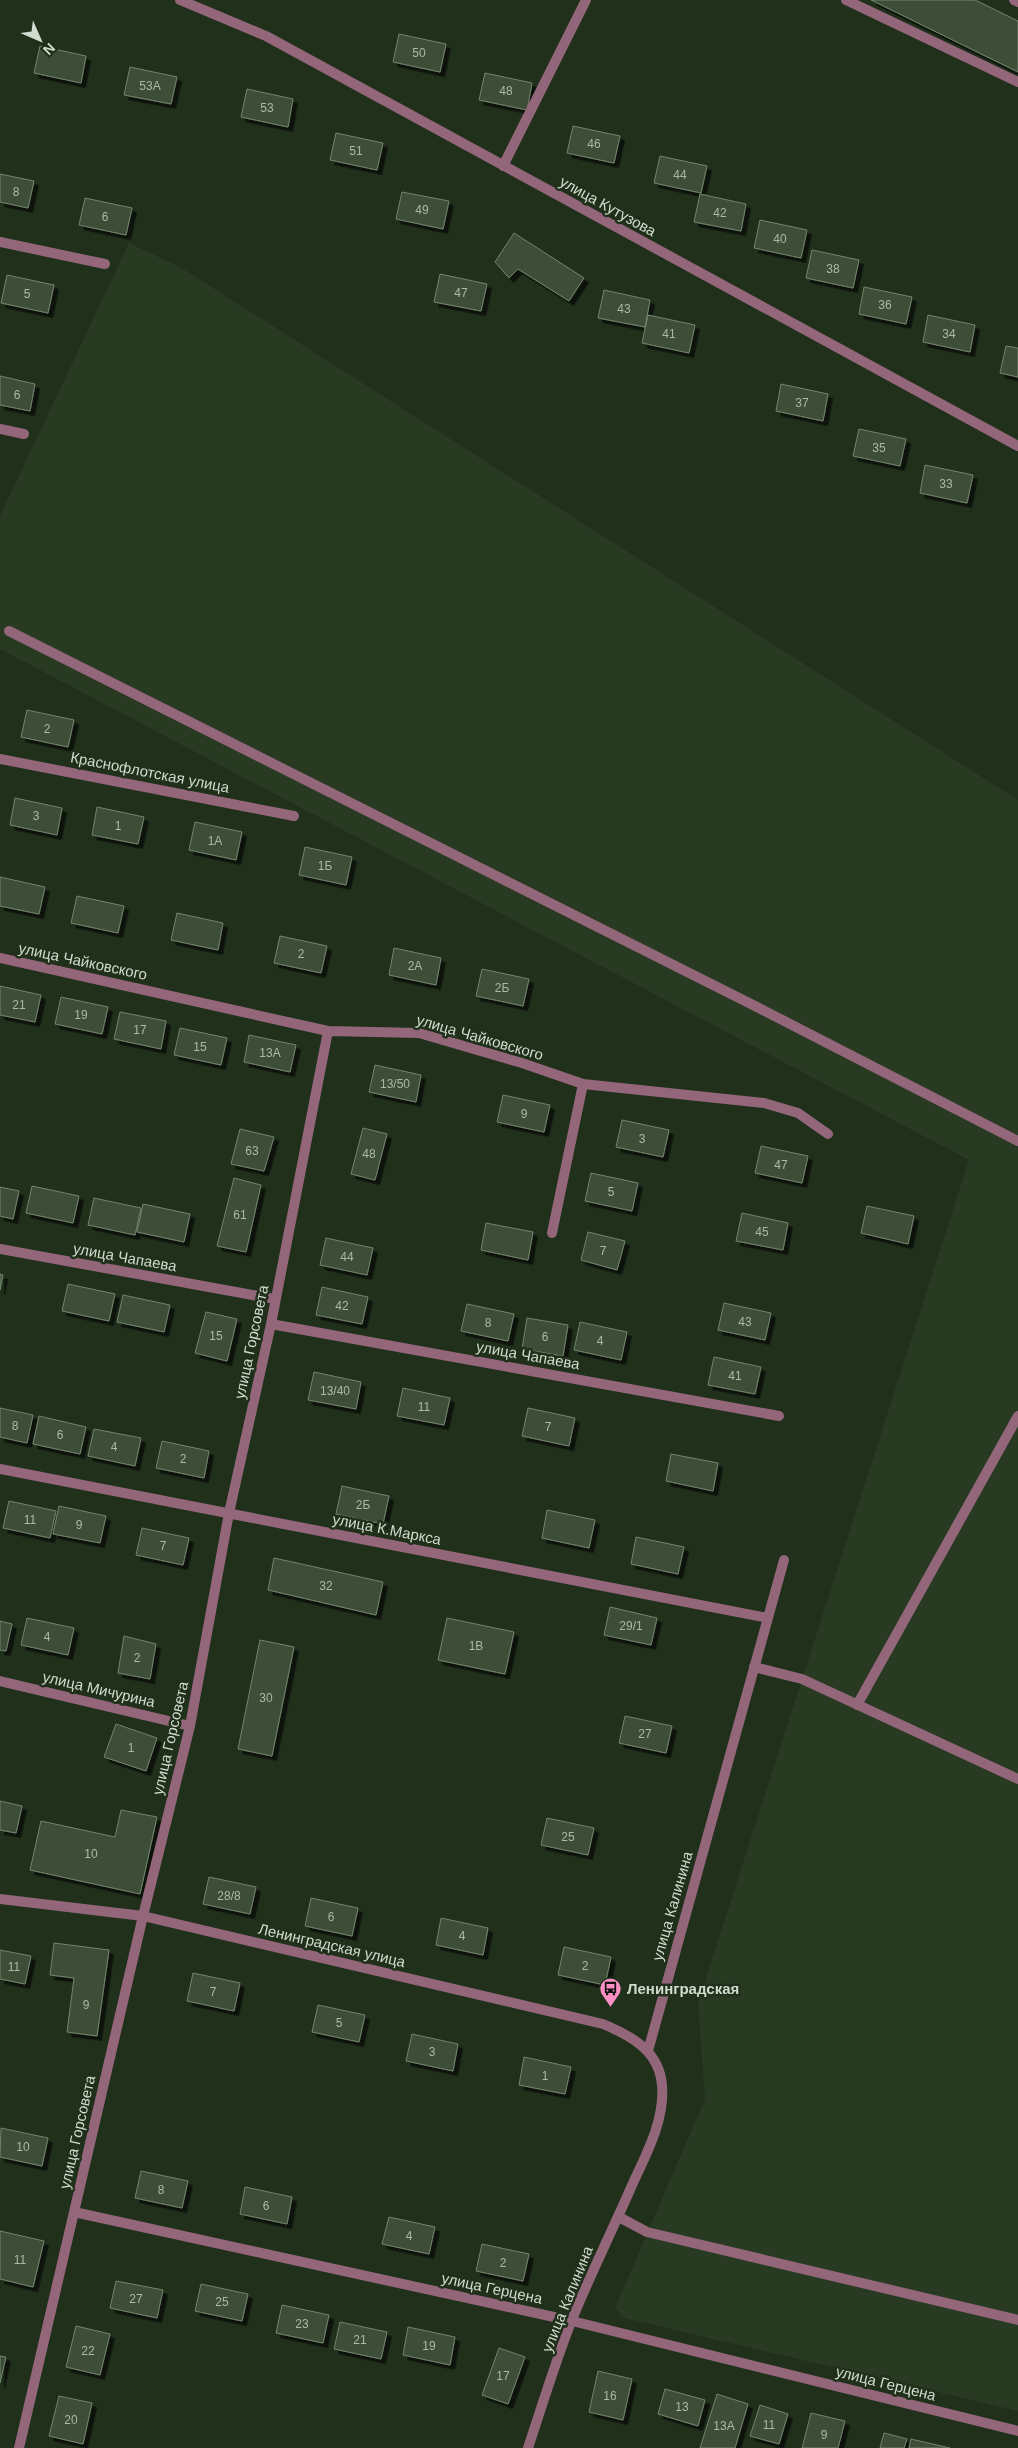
<svg xmlns="http://www.w3.org/2000/svg" width="1018" height="2448" font-family="Arial,sans-serif">
<defs>
<filter id="shadow"><feDropShadow dx="4.5" dy="4.5" stdDeviation="0" flood-color="#0009"/></filter>
</defs>
<rect width="100%" height="100%" fill="#20301b"/>
<!-- built -->
<path fill="#283b22" d="M129 243 180 267 1018 800V2411L624 2318 615 2308 705 2099 698 2003 969 1160 0 649V516Z"/>
<!-- building -->
<path fill="#3d4d37" stroke="#73856d" filter="url(#shadow)" d="M871 0H975L1018 21V72Z
M399 34 446 44 440 72 393 62Z
M40 46 86 56 81 83 34 73Z
M130 67 177 77 171 104 124 95Z
M485 73 532 83 527 110 479 100Z
M247 89 293 99 288 127 241 117Z
M573 126 620 136 614 163 567 153Z
M336 133 383 143 377 170 330 160Z
M660 156 707 166 701 193 654 183Z
M0 174 34 181 28 208 0 202Z
M402 192 449 201 443 229 396 219Z
M700 194 746 204 741 231 694 222Z
M85 198 132 208 126 235 79 225Z
M760 220 807 230 801 258 754 248Z
M514 233 584 278 569 301 518 269 509 278 495 262Z
M812 250 859 260 853 288 806 278Z
M440 274 487 284 481 311 434 302Z
M7 275 54 285 48 313 1 303Z
M864 287 912 297 906 324 859 314Z
M604 290 650 300 645 327 598 318Z
M648 315 695 325 689 353 642 343Z
M928 315 975 325 970 352 923 342Z
M1006 346 1018 348V377L1000 373Z
M0 376 35 384 30 411 0 405Z
M781 384 828 394 823 421 776 411Z
M859 429 906 439 900 466 853 456Z
M925 465 973 475 967 503 920 493Z
M27 710 74 720 68 747 21 737Z
M15 798 62 808 57 835 10 825Z
M97 807 144 817 138 844 92 835Z
M195 822 242 832 236 860 189 850Z
M305 847 352 857 346 885 299 875Z
M0 877 45 887 39 914 0 906Z
M77 896 124 906 118 933 71 923Z
M177 913 223 923 218 950 171 940Z
M280 936 327 946 321 973 274 963Z
M394 948 441 958 436 985 389 975Z
M482 969 529 979 523 1006 476 996Z
M0 986 41 995 35 1022 0 1015Z
M61 997 108 1007 102 1034 55 1024Z
M120 1012 166 1021 161 1049 114 1039Z
M180 1028 227 1038 221 1065 174 1055Z
M249 1035 296 1045 290 1072 244 1062Z
M375 1065 421 1075 416 1102 369 1092Z
M503 1095 550 1105 544 1132 497 1122Z
M622 1120 669 1130 663 1157 616 1147Z
M363 1128 387 1134 375 1180 351 1174Z
M240 1129 274 1137 264 1171 231 1164Z
M761 1146 808 1156 802 1183 755 1173Z
M591 1173 638 1183 632 1211 585 1201Z
M234 1178 261 1185 246 1252 217 1246Z
M32 1186 79 1196 73 1223 26 1213Z
M0 1187 19 1191 13 1219 0 1216Z
M94 1198 141 1208 135 1235 88 1225Z
M143 1204 190 1214 184 1242 137 1232Z
M867 1206 914 1216 908 1244 861 1233Z
M742 1213 788 1223 783 1250 736 1241Z
M486 1223 533 1232 528 1260 481 1250Z
M588 1232 625 1241 617 1270 581 1260Z
M326 1238 373 1248 367 1275 320 1265Z
M0 1274 3 1275 0 1290Z
M68 1284 115 1294 109 1321 62 1311Z
M322 1287 368 1297 362 1324 316 1315Z
M123 1295 170 1305 164 1332 117 1322Z
M724 1303 771 1313 765 1340 718 1330Z
M467 1304 514 1314 508 1341 461 1331Z
M206 1312 237 1319 227 1361 195 1353Z
M527 1318 568 1325 563 1356 522 1349Z
M580 1322 627 1332 621 1360 574 1350Z
M714 1357 761 1367 755 1394 708 1385Z
M314 1372 361 1382 356 1409 308 1400Z
M403 1388 450 1398 444 1425 397 1416Z
M0 1408 33 1415 27 1443 0 1437Z
M528 1408 575 1418 569 1446 522 1436Z
M39 1416 86 1427 80 1454 33 1444Z
M94 1429 141 1438 135 1466 88 1456Z
M162 1441 209 1451 204 1478 156 1468Z
M671 1454 718 1463 713 1491 666 1481Z
M342 1486 389 1496 383 1524 336 1514Z
M9 1501 56 1511 50 1538 3 1528Z
M59 1506 106 1516 100 1543 53 1534Z
M547 1510 595 1520 589 1548 542 1538Z
M142 1528 189 1538 183 1565 136 1555Z
M636 1537 684 1547 678 1574 631 1564Z
M274 1558 383 1582 376 1615 268 1590Z
M610 1607 657 1618 651 1645 604 1635Z
M27 1618 74 1628 68 1655 21 1645Z
M447 1618 514 1632 505 1674 438 1660Z
M0 1621 12 1624 6 1651 0 1650Z
M124 1636 156 1644 150 1679 118 1673Z
M260 1640 294 1647 272 1756 238 1749Z
M625 1716 672 1726 666 1753 619 1743Z
M116 1724 157 1738 146 1771 104 1757Z
M0 1801 22 1806 16 1833 0 1830Z
M121 1810 157 1817 140 1894 30 1870 41 1821 115 1837Z
M547 1818 594 1828 588 1855 541 1845Z
M209 1877 256 1887 250 1914 203 1904Z
M311 1898 358 1908 352 1936 305 1926Z
M441 1918 488 1928 483 1955 436 1945Z
M54 1943 109 1950 97 2036 67 2032 74 1978 50 1975Z
M564 1947 611 1957 605 1985 558 1975Z
M0 1950 31 1956 25 1984 0 1979Z
M193 1973 240 1983 234 2011 187 2001Z
M318 2005 365 2015 359 2042 312 2032Z
M412 2034 458 2044 453 2071 406 2061Z
M524 2057 571 2067 565 2094 519 2085Z
M1 2128 48 2138 42 2166 0 2157Z
M141 2171 188 2181 182 2208 135 2198Z
M245 2187 292 2197 287 2224 240 2214Z
M389 2217 435 2227 429 2254 382 2244Z
M0 2231 44 2241 33 2287 0 2279Z
M482 2244 529 2254 523 2281 476 2271Z
M116 2281 163 2290 157 2318 110 2308Z
M201 2284 248 2294 242 2321 195 2311Z
M282 2305 329 2315 323 2343 276 2333Z
M340 2322 387 2332 381 2359 334 2349Z
M76 2326 110 2334 100 2375 66 2367Z
M408 2327 455 2337 450 2365 403 2355Z
M499 2348 525 2357 508 2404 482 2395Z
M0 2356 6 2357 0 2383Z
M598 2371 632 2379 623 2420 589 2412Z
M665 2389 705 2400 698 2426 658 2414Z
M717 2394 748 2404 735 2448H700Z
M59 2396 92 2403 83 2444 49 2436Z
M760 2405 788 2414 779 2444 750 2436Z
M811 2413 845 2421 838 2448H802Z
M884 2433 907 2439 904 2448H880Z
M911 2439 950 2448H909Z"/>
<g fill="none" stroke-linecap="round" stroke-linejoin="round">
<!-- service -->
<path stroke="#93667a" stroke-width="10" d="M846 0 1018 82
M1014 0 1018 2
M9 631 755 1006 1018 1141
M552 1233 583 1084
M754 1667 802 1679 1018 1779
M857 1705 1018 1416
M619 2217 647 2232 1018 2320"/>
<!-- minor -->
<path stroke="#93667a" stroke-width="10" d="M180 0 266 36 1018 446
M503 166 586 0
M0 242 105 264
M0 429 24 434
M0 759 294 816
M0 958 328 1031 419 1033 522 1063 583 1084 764 1103 798 1113 828 1134
M0 1249 275 1299
M271 1324 779 1416
M0 1469 768 1618
M0 1681 190 1726
M648 2051 784 1560
M74 2212 572 2321 1018 2431
M19 2448 143 1916 190 1726 229 1513 271 1324 328 1031"/>
<!-- tertiary -->
<path stroke="#93667a" stroke-width="10" d="M0 1899 143 1916 603 2024C632 2036 659 2051 662 2085 665 2119 647 2153 633 2183 613 2229 590 2275 571 2322 555 2363 542 2406 528 2448"/>
</g>
<!-- icons -->
<defs>
<symbol id="bus-pin" viewBox="-11 -11 22 30"><path d="M0 17L-7.5 6A9.5 9.5 0 1 1 7.5 6Z" fill="#fc8fc3" stroke="#20301b"/><path d="M-5-6H5V4H4V6H2V4H-2V6H-4V4H-5ZM-3.5-4V0h7V-4ZM-3.5 1.2v1.5H-2V1.2ZM2 1.2v1.5H3.5V1.2Z" fill="#111"/></symbol>
</defs>
<g fill-rule="evenodd">
<use href="#bus-pin" x="598" y="1976" width="25" height="34"/>
</g>
<g text-anchor="middle" dominant-baseline="central" stroke-width="5" stroke-linejoin="round" paint-order="stroke">
<!-- number labels -->
<g font-size="12" fill="#acb8a8">
<text x="419" y="53">50</text>
<text x="150" y="86">53А</text>
<text x="506" y="91">48</text>
<text x="267" y="108">53</text>
<text x="594" y="144">46</text>
<text x="356" y="151">51</text>
<text x="680" y="175">44</text>
<text x="16" y="192">8</text>
<text x="422" y="210">49</text>
<text x="720" y="213">42</text>
<text x="105" y="217">6</text>
<text x="780" y="239">40</text>
<text x="833" y="269">38</text>
<text x="461" y="293">47</text>
<text x="27" y="294">5</text>
<text x="885" y="305">36</text>
<text x="624" y="309">43</text>
<text x="669" y="334">41</text>
<text x="949" y="334">34</text>
<text x="17" y="395">6</text>
<text x="802" y="403">37</text>
<text x="879" y="448">35</text>
<text x="946" y="484">33</text>
<text x="47" y="729">2</text>
<text x="36" y="816">3</text>
<text x="118" y="826">1</text>
<text x="215" y="841">1А</text>
<text x="325" y="866">1Б</text>
<text x="301" y="954">2</text>
<text x="415" y="966">2А</text>
<text x="502" y="988">2Б</text>
<text x="19" y="1005">21</text>
<text x="81" y="1015">19</text>
<text x="140" y="1030">17</text>
<text x="200" y="1047">15</text>
<text x="270" y="1053">13А</text>
<text x="395" y="1084">13/50</text>
<text x="524" y="1114">9</text>
<text x="642" y="1139">3</text>
<text x="252" y="1151">63</text>
<text x="369" y="1154">48</text>
<text x="781" y="1165">47</text>
<text x="611" y="1192">5</text>
<text x="240" y="1215">61</text>
<text x="762" y="1232">45</text>
<text x="603" y="1251">7</text>
<text x="347" y="1257">44</text>
<text x="342" y="1306">42</text>
<text x="745" y="1322">43</text>
<text x="488" y="1323">8</text>
<text x="216" y="1336">15</text>
<text x="545" y="1337">6</text>
<text x="600" y="1341">4</text>
<text x="735" y="1376">41</text>
<text x="335" y="1391">13/40</text>
<text x="424" y="1407">11</text>
<text x="15" y="1426">8</text>
<text x="548" y="1427">7</text>
<text x="60" y="1435">6</text>
<text x="114" y="1447">4</text>
<text x="183" y="1459">2</text>
<text x="363" y="1505">2Б</text>
<text x="30" y="1520">11</text>
<text x="79" y="1525">9</text>
<text x="163" y="1546">7</text>
<text x="326" y="1586">32</text>
<text x="631" y="1626">29/1</text>
<text x="47" y="1637">4</text>
<text x="476" y="1646">1В</text>
<text x="137" y="1658">2</text>
<text x="266" y="1698">30</text>
<text x="645" y="1734">27</text>
<text x="131" y="1748">1</text>
<text x="568" y="1837">25</text>
<text x="91" y="1854">10</text>
<text x="229" y="1896">28/8</text>
<text x="331" y="1917">6</text>
<text x="462" y="1936">4</text>
<text x="585" y="1966">2</text>
<text x="14" y="1967">11</text>
<text x="213" y="1992">7</text>
<text x="86" y="2005">9</text>
<text x="339" y="2023">5</text>
<text x="432" y="2052">3</text>
<text x="545" y="2076">1</text>
<text x="23" y="2147">10</text>
<text x="161" y="2190">8</text>
<text x="266" y="2206">6</text>
<text x="409" y="2236">4</text>
<text x="20" y="2260">11</text>
<text x="503" y="2263">2</text>
<text x="136" y="2299">27</text>
<text x="222" y="2302">25</text>
<text x="302" y="2324">23</text>
<text x="360" y="2340">21</text>
<text x="429" y="2346">19</text>
<text x="88" y="2351">22</text>
<text x="503" y="2376">17</text>
<text x="610" y="2396">16</text>
<text x="682" y="2407">13</text>
<text x="71" y="2420">20</text>
<text x="769" y="2425">11</text>
<text x="724" y="2426">13А</text>
<text x="824" y="2435">9</text>
</g>
<!-- street labels -->
<g font-size="15" fill="#d1dbce" stroke="#20301b">
<text transform="translate(608 206) rotate(29)">улица Кутузова</text>
<text transform="translate(150 772) rotate(11)">Краснофлотская улица</text>
<text transform="translate(83 961) rotate(12)">улица Чайковского</text>
<text transform="translate(480 1037) rotate(16)">улица Чайковского</text>
<text transform="translate(125 1257) rotate(10)">улица Чапаева</text>
<text transform="translate(251 1342) rotate(-78)">улица Горсовета</text>
<text transform="translate(528 1355) rotate(10)">улица Чапаева</text>
<text transform="translate(387 1529) rotate(11)">улица К.Маркса</text>
<text transform="translate(99 1689) rotate(13)">улица Мичурина</text>
<text transform="translate(170 1738) rotate(-77)">улица Горсовета</text>
<text transform="translate(672 1906) rotate(-74)">улица Калинина</text>
<text transform="translate(332 1945) rotate(13)">Ленинградская улица</text>
<text transform="translate(77 2132) rotate(-77)">улица Горсовета</text>
<text transform="translate(492 2288) rotate(12)">улица Герцена</text>
<text transform="translate(567 2299) rotate(-68)">улица Калинина</text>
<text transform="translate(886 2383) rotate(14)">улица Герцена</text>
</g>
<!-- poi labels -->
<g font-size="15" font-weight="bold" fill="#d1dbce" stroke="#20301b" text-anchor="start">
<text x="627" y="1988">Ленинградская</text>
</g>
</g>
<!-- north arrow -->
<g transform="translate(40 40) rotate(135)" stroke="#20301b" stroke-width="4" paint-order="stroke">
<path d="M0-4L9 19L0 12L-9 19Z" fill="#d1dbce"/>
<text y="-8" font-size="14" font-weight="bold" text-anchor="middle" fill="#d1dbce">N</text>
</g>
</svg>
